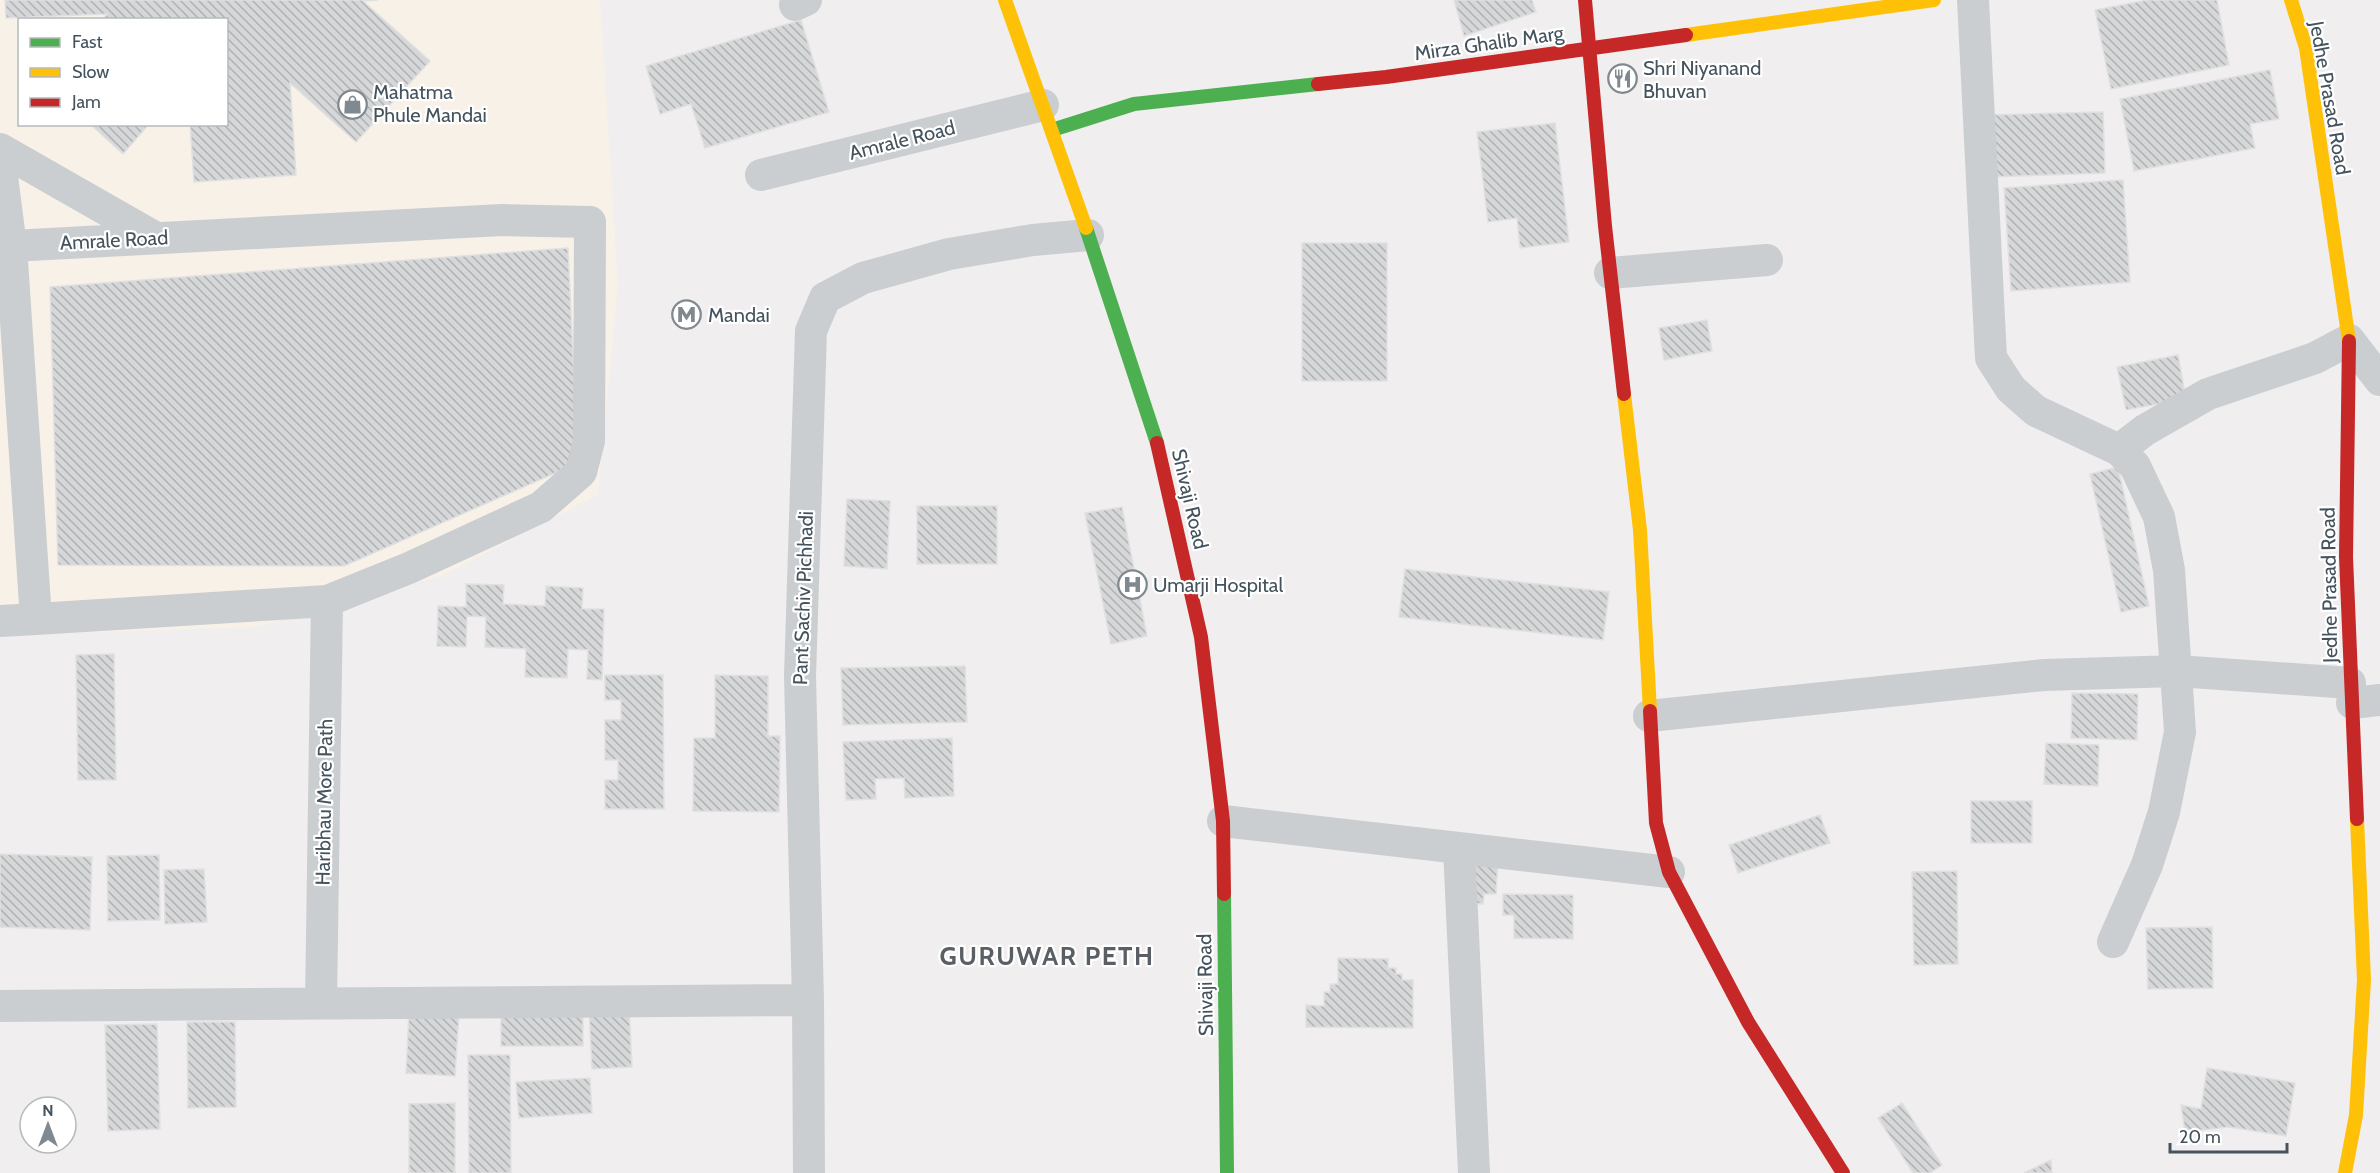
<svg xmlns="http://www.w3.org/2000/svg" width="2380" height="1173" font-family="Cabin,sans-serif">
<defs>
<pattern id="building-back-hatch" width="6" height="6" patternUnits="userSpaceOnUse" patternTransform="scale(1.5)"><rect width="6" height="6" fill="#d6d7d9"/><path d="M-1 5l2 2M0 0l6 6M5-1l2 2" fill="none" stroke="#afb1b3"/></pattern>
</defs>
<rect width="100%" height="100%" fill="#f0eeee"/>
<!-- commercial -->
<path fill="#f8f1e8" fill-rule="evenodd" d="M0 0H600L618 285 598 495 441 576 256 627 0 635ZM20 20H226V124H20Z"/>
<!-- building -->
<path fill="url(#building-back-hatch)" stroke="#e1e0e1" stroke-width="1.5" d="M5 0H378L363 1 430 61 356 142 290 83 296 175 194 182 190 124H226V20H102L107 14 6 18Z
M1454 0H1532L1536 12 1464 36Z
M2147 0H2217L2229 65 2111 89 2095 10Z
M801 20 829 112 705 148 691 104 660 114 646 66Z
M2270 70 2279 119 2250 124 2255 148 2134 171 2120 99Z
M2103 112 2105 173 1989 177 1987 115Z
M1555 123 1569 242 1520 248 1517 218 1488 222 1477 132Z
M90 124H149L123 154Z
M2123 180 2130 282 2011 291 2004 188Z
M1302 243H1387V381H1302Z
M568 248 578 463 344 566 58 565 50 287Z
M1707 320 1712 351 1664 360 1659 328Z
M2178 355 2186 399 2126 410 2117 367Z
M2118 467 2149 606 2121 612 2090 474Z
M847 499 890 501 887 569 844 566Z
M917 506H997V564H917Z
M1122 507 1147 636 1111 644 1085 513Z
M1405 569 1609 592 1603 640 1399 617Z
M466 584 504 585 503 604 545 606 546 586 583 588 582 609H604L602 680 587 679 588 650 568 649 567 678 525 677 526 649 485 647 486 617 467 616 466 647 437 646 438 606 466 607Z
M114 654 116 780H78L76 655Z
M965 666 967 722 843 725 841 668Z
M605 675H663L664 809H605V780H618V760H605V720H621V700H605Z
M715 675 768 676V736H780L779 812 693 811 694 738H715Z
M2072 693 2138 694 2137 740 2071 738Z
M952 738 954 796 905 798 904 778 875 779 876 799 846 800 843 742Z
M2046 743 2099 745 2098 786 2044 784Z
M1971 801H2032V843H1971Z
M1820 815 1830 843 1738 873 1729 845Z
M0 854 92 857 90 930 0 927Z
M159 855 160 920 108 921 107 856Z
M1468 859 1498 861 1496 894H1484L1483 904 1466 903Z
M204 869 207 922 165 924 164 870Z
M1957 871 1958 964 1914 965 1912 872Z
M1503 894 1573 895V939L1514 938V915H1503Z
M2212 927 2213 988 2148 989 2146 928Z
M1338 958 1388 959V968H1396V974H1402V980H1413V1028L1306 1027V1005L1324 1006V992H1330V984H1338Z
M629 1006 632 1067 592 1069 589 1008Z
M583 1010V1046H501V1011Z
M409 1012 459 1015 455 1076 406 1073Z
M187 1022H235L236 1107 188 1108Z
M157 1024 160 1129 108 1131 105 1025Z
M468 1055H510L511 1173H469Z
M2207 1068 2295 1083 2286 1136 2229 1127 2185 1132 2181 1105 2201 1109Z
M590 1078 592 1113 519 1118 516 1082Z
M455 1103V1173H409V1104Z
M1902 1103 1942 1165 1930 1173H1913L1878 1118Z
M2051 1160 2052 1173H2024Z"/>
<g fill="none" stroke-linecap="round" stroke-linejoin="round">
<!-- street -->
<path stroke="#caced0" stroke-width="32" d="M1973 0 1991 358 2011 389 2036 411 2119 450 2135 466 2159 517 2169 570 2180 732 2164 812 2147 865 2113 942
M795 5 806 0
M0 149 156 238
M0 161 11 246
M761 175 1043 105
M1610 273 1767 260
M2119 450 2145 430 2208 394 2315 358 2349 340 2380 380
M0 621 36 619 327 601 409 568 541 507 581 472 589 441 590 222 502 220 11 246 36 619
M2352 703 2380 700
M1649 716 2044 675 2177 671 2350 683
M1223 821 1669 872
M1459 848 1474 1173
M321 1003 327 601
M0 1006 808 1000
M809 1173 808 1000 800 676 811 331 825 298 863 278 949 254 1033 240 1088 235"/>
<!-- fast -->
<path stroke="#4caf50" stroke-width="14" d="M1052 130 1134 104 1318 84
M1086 228 1157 443
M1224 894 1227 1173"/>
<!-- slow -->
<path stroke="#ffc107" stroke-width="14" d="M1005 0 1086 228
M2291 0 2306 48 2349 341
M1686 35 1934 0
M1624 394 1640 530 1650 711
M2345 1173 2356 1115 2364 980 2357 819"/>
<!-- jam -->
<path stroke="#c62828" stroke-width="14" d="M1585 0 1605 226 1624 394
M1318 84 1386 77 1686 35
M2349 341 2346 557 2357 819
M1157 443 1201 637 1223 821 1224 894
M1650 711 1656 823 1669 872 1748 1022 1843 1173"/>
</g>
<!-- icons -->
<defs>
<symbol id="restaurant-ring" viewBox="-11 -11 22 22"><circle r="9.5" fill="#fff" stroke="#808990" stroke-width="1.5"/><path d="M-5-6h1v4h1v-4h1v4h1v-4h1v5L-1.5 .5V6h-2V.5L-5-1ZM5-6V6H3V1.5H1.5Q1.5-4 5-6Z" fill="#808990"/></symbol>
<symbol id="shop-ring" viewBox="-11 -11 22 22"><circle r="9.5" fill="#fff" stroke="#808990" stroke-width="1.5"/><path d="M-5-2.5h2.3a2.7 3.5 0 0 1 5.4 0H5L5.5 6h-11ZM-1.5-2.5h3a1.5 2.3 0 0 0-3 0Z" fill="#808990"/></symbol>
<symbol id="metro-ring" viewBox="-11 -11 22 22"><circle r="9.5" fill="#fff" stroke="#808990" stroke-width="1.5"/><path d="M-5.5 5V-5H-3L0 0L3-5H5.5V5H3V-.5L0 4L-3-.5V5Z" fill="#808990"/></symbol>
<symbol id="hospital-ring" viewBox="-11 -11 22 22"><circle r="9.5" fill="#fff" stroke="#808990" stroke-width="1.5"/><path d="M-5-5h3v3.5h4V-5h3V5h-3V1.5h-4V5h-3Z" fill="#808990"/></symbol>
</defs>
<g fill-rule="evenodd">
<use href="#restaurant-ring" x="1606" y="62" width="33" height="33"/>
<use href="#shop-ring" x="336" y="88" width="33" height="33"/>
<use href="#metro-ring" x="670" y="298" width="33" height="33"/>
<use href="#hospital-ring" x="1116" y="568" width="33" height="33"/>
</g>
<g text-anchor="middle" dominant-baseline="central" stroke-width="4.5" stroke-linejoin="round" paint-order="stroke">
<!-- street labels -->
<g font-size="20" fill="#44535d" stroke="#fff">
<text transform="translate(1489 43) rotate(-8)">Mirza Ghalib Marg</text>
<text transform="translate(2330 98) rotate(80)">Jedhe Prasad Road</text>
<text transform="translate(902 140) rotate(-14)">Amrale Road</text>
<text transform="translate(114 240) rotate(-3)">Amrale Road</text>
<text transform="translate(1190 499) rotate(77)">Shivaji Road</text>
<text transform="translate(2329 585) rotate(-91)">Jedhe Prasad Road</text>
<text transform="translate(803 598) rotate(-88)">Pant Sachiv Pichhadi</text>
<text transform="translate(324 802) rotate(-89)">Haribhau More Path</text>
<text transform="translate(1205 985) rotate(-91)">Shivaji Road</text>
</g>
<!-- poi labels -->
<g font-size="20" fill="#44535d" stroke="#fff" text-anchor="start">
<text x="1643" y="68">Shri Niyanand<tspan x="1643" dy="23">Bhuvan</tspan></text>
<text x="373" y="92">Mahatma<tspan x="373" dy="23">Phule Mandai</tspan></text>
<text x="708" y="315">Mandai</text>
<text x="1153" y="585">Umarji Hospital</text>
</g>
<!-- district labels -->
<g font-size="26" font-weight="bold" letter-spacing="1.5" fill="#595f64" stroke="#fff">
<text x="1047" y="956">GURUWAR PETH</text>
</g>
</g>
<!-- legend -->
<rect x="18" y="18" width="210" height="108" fill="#ffffff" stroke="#b4babe" stroke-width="1.5"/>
<rect x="30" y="38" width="30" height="9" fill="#4caf50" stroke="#b4babe" stroke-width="1.5"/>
<text x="72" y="48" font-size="18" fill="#44535d">Fast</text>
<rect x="30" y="68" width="30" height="9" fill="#ffc107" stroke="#b4babe" stroke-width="1.5"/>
<text x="72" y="78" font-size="18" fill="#44535d">Slow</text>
<rect x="30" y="98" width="30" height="9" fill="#c62828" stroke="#b4babe" stroke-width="1.5"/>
<text x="72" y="108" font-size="18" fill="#44535d">Jam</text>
<!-- north arrow -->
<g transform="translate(48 1125)"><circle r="28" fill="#ffffff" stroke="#b4babe" stroke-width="1.5"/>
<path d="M0-4.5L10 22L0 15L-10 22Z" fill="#808990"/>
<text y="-9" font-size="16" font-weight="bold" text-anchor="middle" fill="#44535d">N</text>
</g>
<!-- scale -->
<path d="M2170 1143v9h117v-9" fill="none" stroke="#44535d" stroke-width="3"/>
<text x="2179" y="1143" font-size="18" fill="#44535d" stroke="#ffffff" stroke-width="4.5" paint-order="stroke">20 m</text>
</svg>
